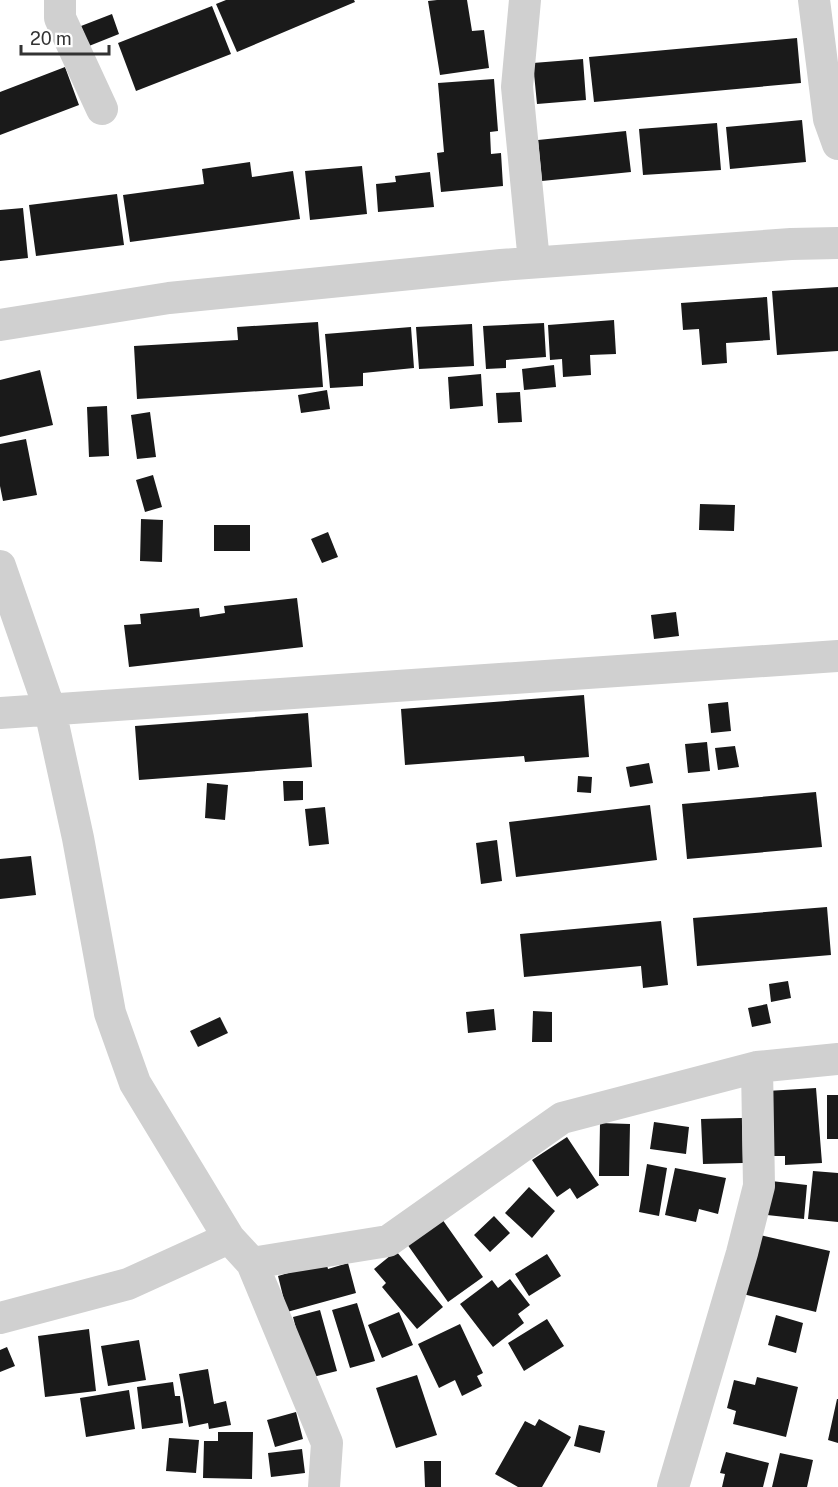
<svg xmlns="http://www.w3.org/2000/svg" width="838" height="1487" font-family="'Public Sans',sans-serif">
<rect width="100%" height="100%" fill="#fff"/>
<!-- building -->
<path fill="#1a1a1a" d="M226 0H354L355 2 237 52 216 4Z
M437 0H467L472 31 484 30 489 68 440 75 428 1Z
M212 6 231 54 136 91 118 43Z
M112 14 119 34 89 46 81 26Z
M797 38 801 83 594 102 589 57Z
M583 59 586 100 537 104 533 63Z
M65 67 79 105 0 135V92Z
M494 79 498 131 490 132 491 154 501 153 503 186 441 192 437 153 444 152 438 83Z
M802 120 806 162 730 169 726 127Z
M717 123 721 170 643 175 639 129Z
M626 131 631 172 542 181 538 140Z
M250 162 252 177 293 171 300 219 130 242 123 195 204 184 202 169Z
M362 166 367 214 310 220 305 171Z
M430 172 434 207 378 212 376 184 396 182 395 176Z
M117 194 124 245 36 256 29 205Z
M23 208 28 258 0 261V210Z
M838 287V351L777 355 772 291Z
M767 297 770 340 726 343 727 363 702 365 699 329 683 330 681 303Z
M614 320 616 354 590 355 591 375 563 377 562 359 550 360 548 325Z
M318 322 323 387 137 399 134 346 238 340 237 327Z
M544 323 546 357 506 360V368L486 369 483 326Z
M472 324 474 366 419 369 416 327Z
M411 327 414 368 363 373V386L330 388 325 334Z
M554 365 556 387 524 390 522 369Z
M40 370 53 425 0 437V380Z
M481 374 483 406 450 409 448 377Z
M327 390 330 409 301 413 298 395Z
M520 392 522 422 498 423 496 393Z
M107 406 109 456 89 457 87 407Z
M150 412 156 457 137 459 131 415Z
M26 439 37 495 3 501 0 486V444Z
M153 475 162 507 145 512 136 480Z
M700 504 735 505 734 531 699 530Z
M141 519 163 520 162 562 140 561Z
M214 525H250V551H214Z
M328 532 338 557 322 563 311 539Z
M297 598 303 647 129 667 124 625 141 624 140 614 199 608 200 617 225 613 224 606Z
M676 612 679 636 654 639 651 615Z
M584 695 589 757 525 762 524 756 405 765 401 709Z
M728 702 731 731 711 733 708 704Z
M308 713 312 767 139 780 135 726Z
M707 742 710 771 688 773 685 744Z
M735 746 739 767 718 770 715 748Z
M649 763 653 783 630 787 626 767Z
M578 776 592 777 591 793 577 792Z
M283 781H303V800L284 801Z
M207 783 228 785 225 820 205 818Z
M816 792 822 847 687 859 682 804Z
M650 805 657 860 516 877 509 822Z
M325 807 329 844 309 846 305 809Z
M497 840 502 881 481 884 476 843Z
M31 856 36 895 0 899V859Z
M827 907 831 955 697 966 693 918Z
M661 921 668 985 643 988 641 966 524 977 520 934Z
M788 981 791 998 771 1002 769 984Z
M767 1004 771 1023 752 1027 748 1008Z
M494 1009 496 1030 468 1033 466 1012Z
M533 1011 552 1012V1042H532Z
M220 1017 228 1033 198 1047 190 1031Z
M816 1088 822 1163 785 1165V1156H771L767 1091Z
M827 1095H838V1139H827Z
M742 1118 743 1163 703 1164 701 1119Z
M654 1122 689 1127 686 1154 650 1149Z
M600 1123 630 1124 629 1176H599Z
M567 1137 599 1185 577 1199 570 1188 557 1197 532 1160Z
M647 1164 667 1168 659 1216 639 1212Z
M675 1168 726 1178 718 1214 699 1209 696 1222 665 1215Z
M813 1171 838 1173V1222L808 1219Z
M771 1181 807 1185 804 1219 767 1215Z
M529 1187 555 1211 532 1238 505 1213Z
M494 1216 510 1233 490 1252 474 1235Z
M442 1219 483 1277 448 1302 407 1244Z
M756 1234 830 1251 816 1312 743 1294Z
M396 1251 443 1307 417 1329 382 1287 386 1283 374 1269Z
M547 1254 561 1276 529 1296 515 1274Z
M326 1262 328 1269 348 1263 356 1293 287 1312 278 1276Z
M510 1279 530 1305 518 1314 524 1323 493 1347 460 1304 492 1280 498 1288Z
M357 1303 375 1361 350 1368 332 1310Z
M320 1310 337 1371 309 1378 293 1317Z
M399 1312 413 1345 382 1358 368 1325Z
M776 1315 803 1323 796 1353 768 1345Z
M547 1319 564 1346 524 1371 508 1343Z
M460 1324 483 1373 477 1376 482 1386 462 1396 455 1380 439 1388 418 1344Z
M89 1329 96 1391 45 1397 38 1336Z
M139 1340 146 1380 108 1386 101 1346Z
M7 1347 15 1366 0 1372V1350Z
M208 1369 214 1404 226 1401 231 1425 209 1429 208 1423 189 1427 179 1374Z
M417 1375 437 1435 396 1448 376 1388Z
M757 1377 798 1387 786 1437 733 1424 736 1411 727 1408 734 1380 755 1385Z
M173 1382 175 1396H180L183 1423 142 1429 137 1387Z
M129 1390 135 1429 86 1437 80 1398Z
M837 1399H838V1443L828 1440Z
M296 1412 303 1439 275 1447 267 1420Z
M539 1419 571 1437 542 1487H518L495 1474 525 1421 535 1426Z
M579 1425 605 1431 600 1453 574 1446Z
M218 1432H253L252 1479 203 1478 204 1441H218Z
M169 1438 199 1440 196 1473 166 1471Z
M302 1449 305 1473 271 1477 268 1453Z
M726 1452 769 1463 763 1487H722L725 1474 720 1473Z
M780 1453 813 1460 807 1487H772Z
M424 1461H441V1487H425Z"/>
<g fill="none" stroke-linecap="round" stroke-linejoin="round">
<!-- minor -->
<path stroke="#d0d0d0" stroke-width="32" d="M60 0V18L102 109
M525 0 517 87 534 262
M814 0 829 119 838 144
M0 325 169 298 501 265 791 244 838 243
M0 566 50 710 78 838 110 1013 135 1083 229 1238 252 1263 327 1443 324 1487
M0 713 838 656
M252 1263 388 1241 562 1118 757 1067 838 1059
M0 1318 128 1284 229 1238
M673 1487 742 1253 759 1186 757 1067"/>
</g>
<!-- scale -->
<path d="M21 45v9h88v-9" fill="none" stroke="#333333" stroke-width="3"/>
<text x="30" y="45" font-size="18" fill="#333333" stroke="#ffffff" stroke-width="4.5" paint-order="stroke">20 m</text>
</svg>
